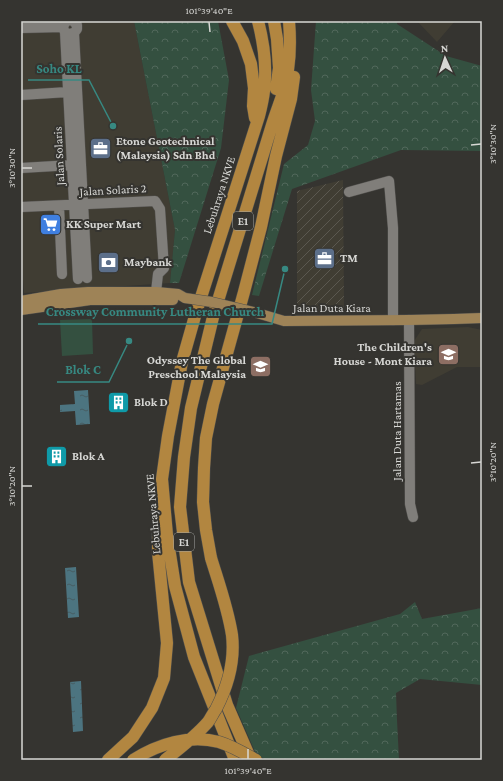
<svg xmlns="http://www.w3.org/2000/svg" width="503" height="781" font-family="'Crimson Pro',serif">
<defs>
<pattern id="industrial-furrows" width="10" height="10" patternUnits="userSpaceOnUse"><rect width="10" height="10" fill="#403d33"/><path d="M-1 1l2-2M0 10L10 0M9 11l2-2" fill="none" stroke="#5b5850"/></pattern>
<pattern id="forest-crowns" width="20" height="18" patternUnits="userSpaceOnUse"><rect width="20" height="18" fill="#345040"/><path d="M2 6a3 3 0 1 1 6 0M12 15a3 3 0 1 1 6 0" fill="none" stroke="#51685b"/></pattern>
<pattern id="water-ripples" width="26" height="14" patternUnits="userSpaceOnUse"><rect width="26" height="14" fill="#4c7480"/><path d="M2 4q2-2 4 0t4 0M15 11q2-2 4 0t4 0" fill="none" stroke="#475d63"/></pattern>
</defs>
<rect width="100%" height="100%" fill="#353430"/>
<!-- built -->
<path fill="#403d33" d="M21 21H134L175 230 170 283 24 293 21 255Z
M417 21H455L437 42Z
M468 327 482 330V367H457L422 385 416 384 414 341 422 329Z"/>
<!-- industrial -->
<path fill="url(#industrial-furrows)" d="M343 180 344 310H297V191Z"/>
<!-- forest -->
<path fill="url(#forest-crowns)" d="M134 21H218L229 80 221 148 179 283H170L175 230Z
M316 21H397V24L446 56 482 66V151L401 150 292 189 259 296 252 295 284 164 308 145 315 121 311 90Z
M415 602 422 619 482 608V685L420 679 396 693 397 720 399 760H266L256 754 236 708 249 656 400 614Z"/>
<!-- green -->
<path fill="#345040" d="M92 319 93 354 62 356 60 320Z"/>
<!-- water -->
<path fill="url(#water-ripples)" d="M88 390 90 424 76 425 75 411 60 412V405L75 404 74 391Z
M76 567 79 617 68 618 65 568Z
M81 681 83 731 73 732 70 682Z"/>
<g fill="none" stroke-linecap="round" stroke-linejoin="round">
<defs>
<path id="minor" d="M67 21C63 24 62 28 65 32L78 279
M21 28 63 27
M74 33 87 278
M69 34 74 33 77 29V25L73 21
M21 95 68 92
M21 168 72 165
M349 192 389 181 393 228V320
M59 206 62 274
M21 207 155 201 160 209 164 268 158 274 156 292
M409 320 410 504 413 517"/>
<path id="major" d="M21 301 61 294 88 292H156L178 294 185 298
M21 310 90 300H173
M257 313 284 321 409 320 454 319 482 318"/>
<path id="highway" d="M232 21 243 41 251 64 254 88 253 106 255 118
M274 21 277 39 279 68 276 89
M211 558 206 530 203 502 204 468 206 438 213 404 244 292 261 227 276 156 291 99 294 77
M108 760 133 737 152 708 164 678 167 643 158 552V510
M235 760 194 657 175 586 167 535 162 479 168 436 182 362 195 316 259 116C261 108 263 100 264 91 267 68 264 44 258 21
M251 760 227 705 189 582 180 507 184 457 191 408 213 317 272 125C275 115 279 105 282 96 290 72 291 45 289 21"/>
</defs>
<!-- minor casing -->
<use href="#minor" stroke="#51504d" stroke-width="11"/>
<!-- major casing -->
<use href="#major" stroke="#51504d" stroke-width="11"/>
<!-- highway casing -->
<use href="#highway" stroke="#51504d" stroke-width="13"/>
<!-- minor -->
<use href="#minor" stroke="#807e7a" stroke-width="10"/>
<!-- major -->
<use href="#major" stroke="#9e8357" stroke-width="10"/>
<!-- highway -->
<use href="#highway" stroke="#b28640" stroke-width="12"/>
<defs>
<path id="major-bridge" d="M185 298 212 302 257 313"/>
<path id="highway-bridge" d="M133 760C158 744 190 734 219 742 232 746 244 753 256 760
M165 760C180 748 195 737 208 722 211 718 213 713 216 709 228 686 235 661 232 635 228 609 219 584 211 558"/>
</defs>
<!-- major-bridge casing -->
<use href="#major-bridge" stroke="#51504d" stroke-width="11" stroke-linecap="butt"/>
<!-- highway-bridge casing -->
<use href="#highway-bridge" stroke="#51504d" stroke-width="13" stroke-linecap="butt"/>
<!-- major-bridge -->
<use href="#major-bridge" stroke="#9e8357" stroke-width="10"/>
<!-- highway-bridge -->
<use href="#highway-bridge" stroke="#b28640" stroke-width="12"/>
</g>
<!-- ticks -->
<path fill="none" stroke="#d7d7d4" stroke-width="1.5" d="M209 22 210 32M471 145 481 144M22 168H32M471 463 481 462M22 486H32M248 749V759"/>
<!-- icons -->
<defs>
<symbol id="office-square" viewBox="-11 -11 22 22"><rect x="-9" y="-9" width="18" height="18" rx="4" fill="#5c6f8a" stroke="#353430"/><path d="M-6-3h4V-5.5h4V-3h4V5H-6ZM-1-4.5V-3h2v-1.5ZM-6 0V1H6V0Z" fill="#fff"/></symbol>
<symbol id="supermarket-square" viewBox="-11 -11 22 22"><rect x="-9" y="-9" width="18" height="18" rx="4" fill="#3f7fe0" stroke="#353430"/><path d="M-6-5.5h2.5l.6 2H6L4.5 2H-2.5L-4.4-4H-6ZM-1.5 3.2a1.3 1.3 0 1 0 .1 0ZM3 3.2a1.3 1.3 0 1 0 .1 0Z" fill="#fff"/></symbol>
<symbol id="bank-square" viewBox="-11 -11 22 22"><rect x="-9" y="-9" width="18" height="18" rx="4" fill="#5c6f8a" stroke="#353430"/><path d="M-6-4H6V4H-6ZM0-2.3a2.3 2.3 0 1 0 0 4.6a2.3 2.3 0 1 0 0-4.6Z" fill="#fff"/></symbol>
<symbol id="school-square" viewBox="-11 -11 22 22"><rect x="-9" y="-9" width="18" height="18" rx="4" fill="#8d6e63" stroke="#353430"/><path d="M0-5L7-2L0 1L-7-2ZM-4 1L0 2.5L4 1V4Q0 6-4 4Z" fill="#fff"/></symbol>
<symbol id="building-square" viewBox="-11 -11 22 22"><rect x="-9" y="-9" width="18" height="18" rx="4" fill="#0f9aa8" stroke="#353430"/><path d="M-4-6H4V6H1V3H-1V6H-4ZM-2.5-4.3h1.7v1.8h-1.7ZM.8-4.3h1.7v1.8H.8ZM-2.5-1h1.7V.8h-1.7ZM.8-1h1.7V.8H.8Z" fill="#fff"/></symbol>
</defs>
<g fill-rule="evenodd">
<use href="#office-square" x="88" y="136" width="25" height="25"/>
<use href="#supermarket-square" x="38" y="212" width="25" height="25"/>
<use href="#office-square" x="312" y="246" width="25" height="25"/>
<use href="#bank-square" x="96" y="250" width="25" height="25"/>
<use href="#school-square" x="436" y="342" width="25" height="25"/>
<use href="#school-square" x="248" y="354" width="25" height="25"/>
<use href="#building-square" x="106" y="390" width="25" height="25"/>
<use href="#building-square" x="44" y="444" width="25" height="25"/>
</g>
<g text-anchor="middle" dominant-baseline="central" stroke-width="4" stroke-linejoin="round" paint-order="stroke">
<!-- shield labels -->
<g fill="#353430" stroke="#a6a6a3" stroke-width="1">
<rect x="233" y="212" width="20" height="18" rx="3"/>
<rect x="174" y="533" width="20" height="18" rx="3"/>
</g>
<g font-size="11" font-weight="bold" fill="#d7d7d4">
<text x="243" y="221">E1</text>
<text x="184" y="542">E1</text>
</g>
<!-- poi labels -->
<g font-size="12" font-weight="bold" fill="#d7d7d4" stroke="#353430" text-anchor="start">
<text x="116" y="141">Etone Geotechnical<tspan x="116" dy="14">(Malaysia) Sdn Bhd</tspan></text>
<text x="66" y="224">KK Super Mart</text>
<text x="340" y="258">TM</text>
<text x="124" y="262">Maybank</text>
<text x="432" y="347" text-anchor="end">The Children's<tspan x="432" dy="14">House - Mont Kiara</tspan></text>
<text x="246" y="360" text-anchor="end">Odyssey The Global<tspan x="246" dy="14">Preschool Malaysia</tspan></text>
<text x="134" y="402">Blok D</text>
<text x="72" y="456">Blok A</text>
</g>
<!-- street labels -->
<g font-size="12" fill="#d7d7d4" stroke="#353430">
<text transform="translate(59 156) rotate(-93)">Jalan Solaris</text>
<text transform="translate(113 190) rotate(-3)">Jalan Solaris 2</text>
<text transform="translate(219 195) rotate(-72)">Lebuhraya NKVE</text>
<text x="332" y="308">Jalan Duta Kiara</text>
<text transform="translate(397 431) rotate(-90)">Jalan Duta Hartamas</text>
<text transform="translate(153 514) rotate(-95)">Lebuhraya NKVE</text>
</g>
</g>
<!-- callouts -->
<path fill="none" stroke="#378982" stroke-width="1.5" d="M113 126L89 80H28M285 269L272 324H38M129 341L109 382H57"/>
<g fill="#378982" stroke="#353430" stroke-width="1.5">
<circle cx="113" cy="126" r="4"/>
<circle cx="285" cy="269" r="4"/>
<circle cx="129" cy="341" r="4"/>
</g>
<g font-size="13" text-anchor="middle" font-weight="bold" fill="#378982" stroke="#353430" stroke-width="4" stroke-linejoin="round" paint-order="stroke">
<text x="59" y="73">Soho KL</text>
<text x="155" y="316">Crossway Community Lutheran Church</text>
<text x="83" y="374">Blok C</text>
</g>
<!-- border -->
<rect width="503" height="781" fill="none" stroke="#353430" stroke-width="44"/>
<!-- north arrow -->
<g transform="translate(445 58) rotate(357)" stroke="#353430" stroke-width="3" paint-order="stroke">
<path d="M0-3L7 15L0 10L-7 15Z" fill="#d7d7d4"/>
<text y="-6" font-size="11" font-weight="bold" text-anchor="middle" fill="#d7d7d4">N</text>
</g>
<rect x="22" y="22" width="459" height="737" fill="none" stroke="#d7d7d4" stroke-width="1.5"/>
<g font-size="10" text-anchor="middle" fill="#d7d7d4">
<text x="209" y="14">101°39'40"E</text>
<text transform="translate(492 144) rotate(-90)" y="4">3°10'30"N</text>
<text transform="translate(11 168) rotate(-90)" y="4">3°10'30"N</text>
<text transform="translate(492 462) rotate(-90)" y="4">3°10'20"N</text>
<text transform="translate(11 486) rotate(-90)" y="4">3°10'20"N</text>
<text x="248" y="774">101°39'40"E</text>
</g>
</svg>
